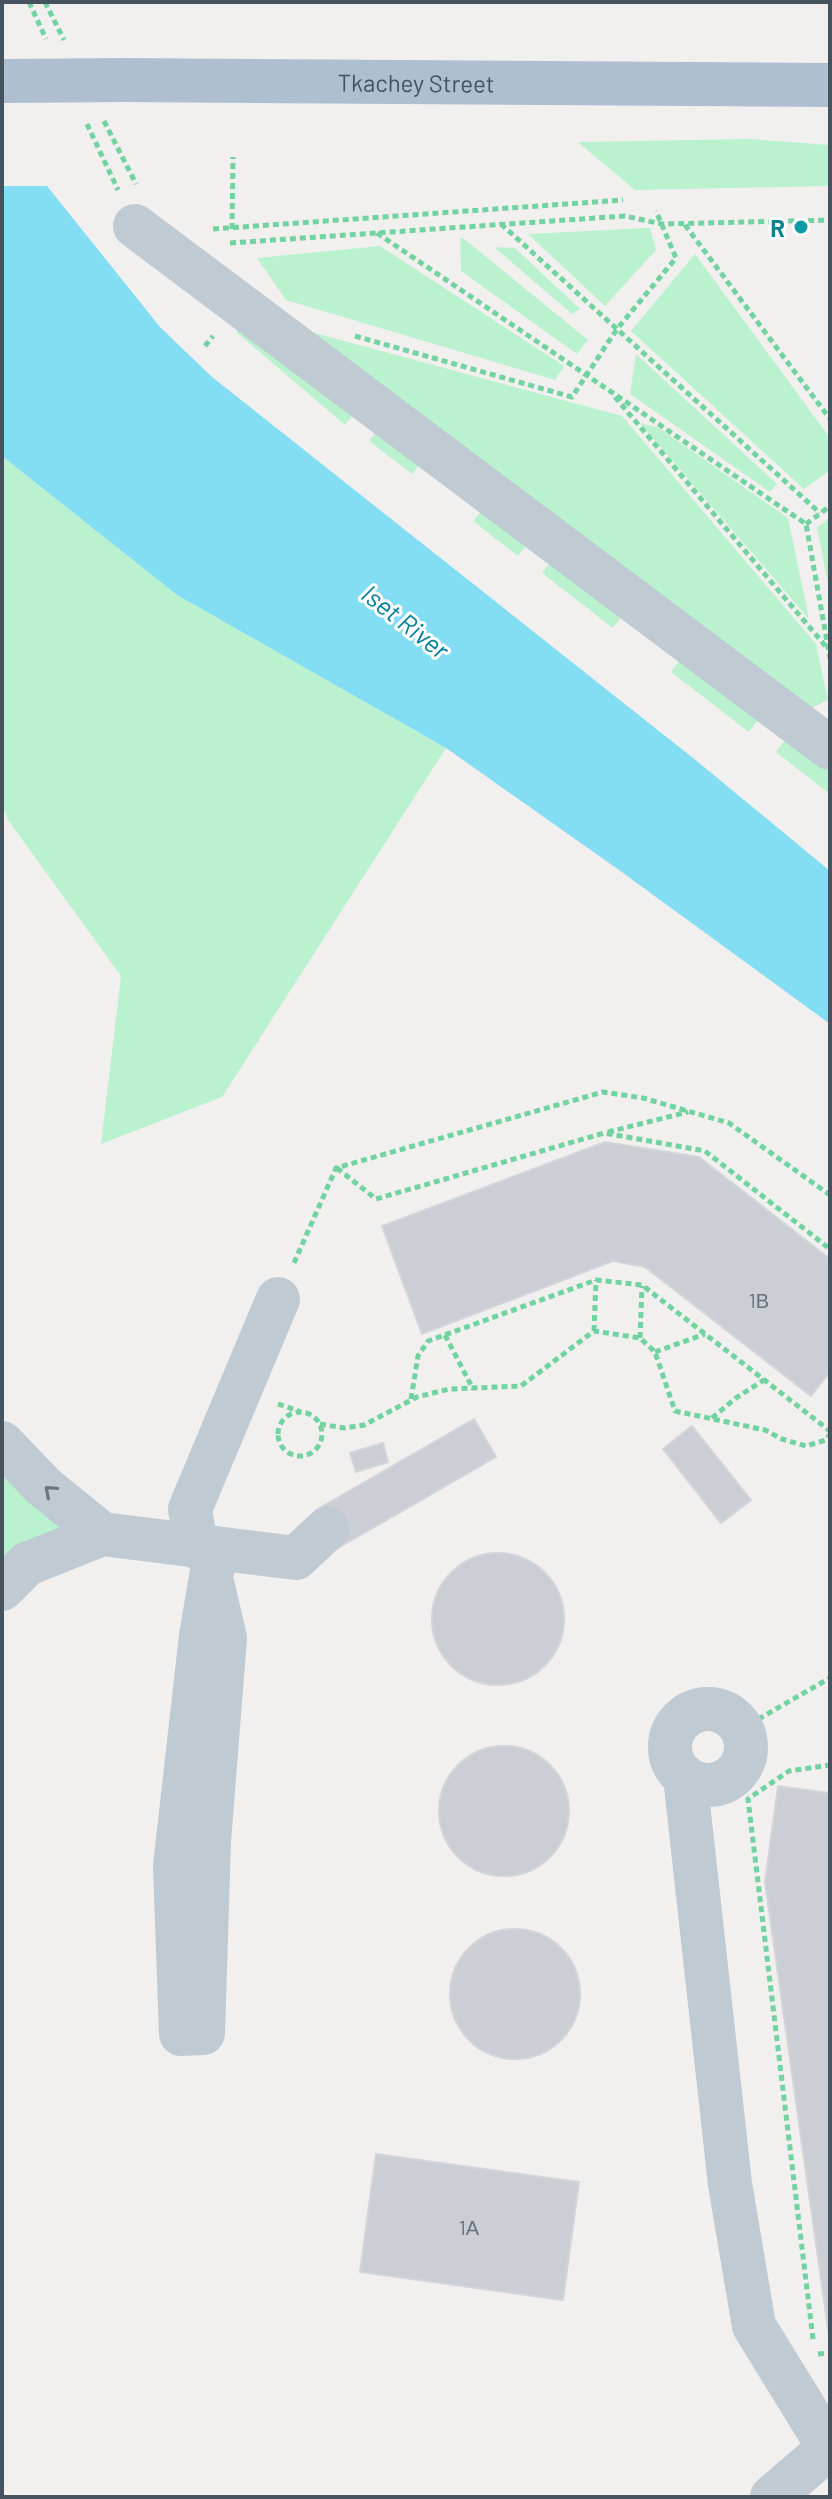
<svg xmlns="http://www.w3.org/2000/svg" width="832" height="2499" font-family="Barlow,sans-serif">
<rect width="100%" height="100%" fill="#f2efef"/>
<!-- green -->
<path fill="#baf2cf" d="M750 139 830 145V186L635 190 578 142Z
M646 228H650L656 250 605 306 528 234Z
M460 238H463L588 340 577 354 461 271Z
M380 246 564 366 555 380 286 300 257 258Z
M494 247 515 248 580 309 572 314Z
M695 254 830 438V470L804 489 631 331Z
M245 321 358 408 345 425 236 332Z
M311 332 622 416 816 644 828 700 809 709Z
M636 354 777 484 770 492 630 394Z
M640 423 659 428 788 518 809 619Z
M381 425 424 459 412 474 369 441Z
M2 456 177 595 446 748 222 1097 101 1144 121 976 8 820 2 805Z
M486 505 531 540 518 556 473 521Z
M830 518V595L817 527Z
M555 557 625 612 613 628 542 573Z
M683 656 761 716 749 732 671 672Z
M788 736 830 768V794L776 752Z
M2 1476 22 1484 68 1528 2 1565Z"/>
<!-- water -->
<path fill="#84def3" d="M2 186H47L160 327 212 377 698 762 830 871V1024L619 870 446 748 177 595 2 456Z"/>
<!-- building -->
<path fill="#cbced4" stroke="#d3d5db" stroke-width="2" d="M605 1142 699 1157 830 1259V1372L811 1396 645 1267 613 1261 422 1334 382 1226Z
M474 1419 496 1457 338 1548 316 1510Z
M692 1426 751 1500 721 1523 663 1449Z
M383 1443 388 1462 356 1472 350 1453Z
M432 1619a66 66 0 1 1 132 0a66 66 0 1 1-132 0Z
M439 1811a65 65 0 1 1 130 0a65 65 0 1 1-130 0Z
M778 1786 830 1793 829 2336 765 1882Z
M450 1994a65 65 0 1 1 130 0a65 65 0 1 1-130 0Z
M376 2154 579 2182 563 2300 360 2272Z"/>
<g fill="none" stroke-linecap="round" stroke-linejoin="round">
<!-- path -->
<path stroke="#70d3a0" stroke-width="5" stroke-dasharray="6 4" stroke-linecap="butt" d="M29 2 46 39
M45 2 64 40
M104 121 136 184
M87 124 118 190
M501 224 820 513
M685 225 830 419
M213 229 623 200
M232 229 233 157
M377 233 806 524 830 658
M230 243 625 216 662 224 830 220
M355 336 572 397 617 329 676 258 656 211
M205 346 213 336
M615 397 828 649
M806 524 830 506
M608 1132 688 1112
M337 1168 376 1199 604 1133 705 1151 830 1249
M294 1263 336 1168 603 1092 643 1098 729 1123 830 1195
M594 1331 596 1280
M445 1335 473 1389
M640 1338 642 1286
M655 1352 705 1334
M411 1399 418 1356 428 1341 596 1280 642 1285 830 1431
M278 1404 299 1411
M278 1434a22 22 0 1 1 44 0a22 22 0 1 1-44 0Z
M712 1418 736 1398 764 1380
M320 1424 344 1428 364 1425 417 1397 449 1389 521 1386 594 1331 640 1338 655 1352 675 1411 765 1430 782 1439 806 1446 826 1440 830 1434
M741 1729 830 1678
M813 2339 748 1799 789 1771 830 1765
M818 2354 830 2353"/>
<!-- minor -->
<path stroke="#bfcad2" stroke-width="44" d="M135 226 830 748
M2 1443 43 1486 102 1534 296 1558 327 1529
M196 1547 190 1509 278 1299
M211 1578 225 1638 209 1841 203 2033 181 2034 175 1866 201 1636 216 1548
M2 1589 27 1564 102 1534
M670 1747a38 38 0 1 1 76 0a38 38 0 1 1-76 0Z
M685 1777 730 2184 754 2326 829 2448 772 2497"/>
<!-- major -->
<path stroke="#adbfd0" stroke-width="44" id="s1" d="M124 80 830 85"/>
<!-- major-bridge -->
<path stroke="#adbfd0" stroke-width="44" d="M2 81 124 80"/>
</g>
<!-- one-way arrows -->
<defs><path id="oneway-chevron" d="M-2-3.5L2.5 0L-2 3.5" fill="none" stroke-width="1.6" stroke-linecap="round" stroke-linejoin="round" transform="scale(2)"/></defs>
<use stroke="#6a7781" href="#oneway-chevron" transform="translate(50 1491) rotate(-139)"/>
<!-- markers -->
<circle fill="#0f9aa8" stroke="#fff" stroke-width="3" cx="801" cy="227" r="8"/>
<g text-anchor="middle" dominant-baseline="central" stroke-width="6" stroke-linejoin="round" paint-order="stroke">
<!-- number labels -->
<g font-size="20" fill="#67727c">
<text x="759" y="1300">1В</text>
<text x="469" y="2227">1А</text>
</g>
<!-- street labels -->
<g font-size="24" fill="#46535e" stroke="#fff">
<text stroke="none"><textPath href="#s1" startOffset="292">Tkachey Street</textPath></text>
</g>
<!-- culture labels -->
<g font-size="24" font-weight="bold" fill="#0d838f" stroke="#fff" text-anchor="end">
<text x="785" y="227">R</text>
</g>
<!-- water labels -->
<g font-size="26" font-style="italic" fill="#04809c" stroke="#fff">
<text transform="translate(406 621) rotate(38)">Iset River</text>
</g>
</g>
<!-- border -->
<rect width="832" height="2499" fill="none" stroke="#46535e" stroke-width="8"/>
</svg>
